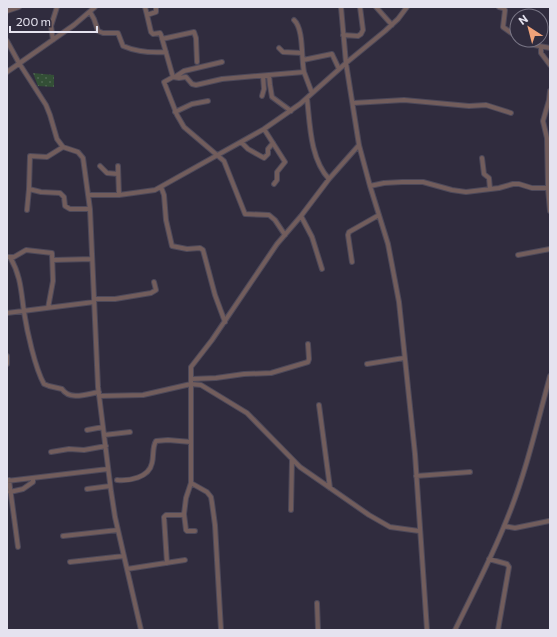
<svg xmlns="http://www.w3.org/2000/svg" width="557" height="637" font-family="Commissioner,sans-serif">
<defs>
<pattern id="park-dots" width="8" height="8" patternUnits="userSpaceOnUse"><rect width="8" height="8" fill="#334f36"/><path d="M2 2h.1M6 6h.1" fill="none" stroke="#506853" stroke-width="1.8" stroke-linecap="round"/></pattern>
</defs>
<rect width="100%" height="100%" fill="#302c3e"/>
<!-- park -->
<path fill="url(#park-dots)" d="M33 73 54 75V87L38 86Z"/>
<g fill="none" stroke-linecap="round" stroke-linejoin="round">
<defs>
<path id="minor" d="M145 7 147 15 156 12V7
M341 7 346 63 359 145 370 186 388 244 399 302 415 454 427 630
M376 7 392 25
M499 7 503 8 505 10 503 27 517 37
M7 11 19 7
M90 12 94 19 98 31 103 33H118L123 46C137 52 151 53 166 52
M147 15 151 32 153 34 160 33 161 35 173 77 164 82 177 115 184 127 224 161 245 214 269 215 275 220 285 235
M294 20C304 29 301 58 304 72
M343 35 358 36 361 34 363 30 360 7
M162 39 194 32 196 38 197 62
M53 40 51 26 57 7
M521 40 529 44 550 48
M7 41 19 63 46 105 50 115 57 139 63 147 78 152 83 158 90 209 98 387 111 491 115 517 141 630
M541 47V53L550 65
M279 48 283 52 302 53
M303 60 332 54 339 69
M7 72 74 25 95 7
M269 75 270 85 272 97 291 111
M173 77 179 78 186 77 192 84 196 85 222 79 304 72 312 93
M175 77 184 71 222 62
M262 96 264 89 263 76
M307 98C310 124 310 159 329 179
M353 103 404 100 469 106 486 105 511 113
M175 112 192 104 208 101
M264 129 285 162 277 172V180L274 184
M241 142 248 149 264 158 268 154V149L273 143
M482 158 484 174 489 178 490 189
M100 166 107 173 118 174
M118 166 119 195
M370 186 384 183 402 182H423L452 190 466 192 499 188 513 184H519L532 188H548L550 211
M161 187 164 195 166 220 172 246 187 249 200 248 203 250 215 295 225 322
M548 188 547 138 543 121 549 100 550 91
M29 189 41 192 60 193 64 197 65 206 70 209H90
M88 195H119L155 190 264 129 300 104 346 63 385 31 398 19 407 7
M27 210 29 189 30 156 47 157 63 147
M301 216 312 237 322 269
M518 255 550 249
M7 257H14L26 250 52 253 53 281 48 308
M10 257C21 276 21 291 24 312 27 331 35 368 44 384L49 386 62 389C70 401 87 394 99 392
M53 260 92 259
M352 262 348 235 349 232 379 215
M94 299H115L151 293 156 290 154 282
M7 313 94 302
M7 356V364
M367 364 404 358
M191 379 216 378 244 374 271 373 308 362 309 359 308 344
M99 396 143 395 191 384 201 385 247 413 300 467 369 515 390 527 419 531
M319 405 330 488
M87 430 103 427
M104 435 130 432
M51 452 69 449 84 450 106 446
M416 476 470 472
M9 480 18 547
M117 480C129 481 149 478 152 463 154 456 152 447 156 441L168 440 191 442
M7 481 108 469
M191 483 207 492 211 497 212 503 215 525 221 630
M87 489 110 486
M10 492 23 489 33 482V478
M291 510 292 460
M184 514 186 530 187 531H195
M504 526 515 528 549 521
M63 536 118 530
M489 559 507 564 509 567 498 630
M70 562 124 556
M167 563 164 517 166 515H181L184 514 186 498 191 483V367L212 340 277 244 301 216 329 179 359 145
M127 569 185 560
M317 603 318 630
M455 630C473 593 492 557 507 519 526 473 537 424 550 376"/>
</defs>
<!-- minor casing -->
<use href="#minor" stroke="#4d495a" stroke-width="6"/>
<!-- minor -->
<use href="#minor" stroke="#725d5c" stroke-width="4"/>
</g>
<!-- border -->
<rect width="557" height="637" fill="none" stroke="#e5e3ef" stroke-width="16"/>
<!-- north arrow -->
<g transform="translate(529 28) rotate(324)"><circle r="19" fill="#302c3e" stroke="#787585"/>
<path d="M0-3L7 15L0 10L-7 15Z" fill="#f0a279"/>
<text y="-6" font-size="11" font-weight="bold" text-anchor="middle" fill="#e5e3ef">N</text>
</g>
<!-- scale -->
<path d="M10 26v6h87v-6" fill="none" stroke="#e5e3ef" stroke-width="2"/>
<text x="16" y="26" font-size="12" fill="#e5e3ef" stroke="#302c3e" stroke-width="3" paint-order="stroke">200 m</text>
</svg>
